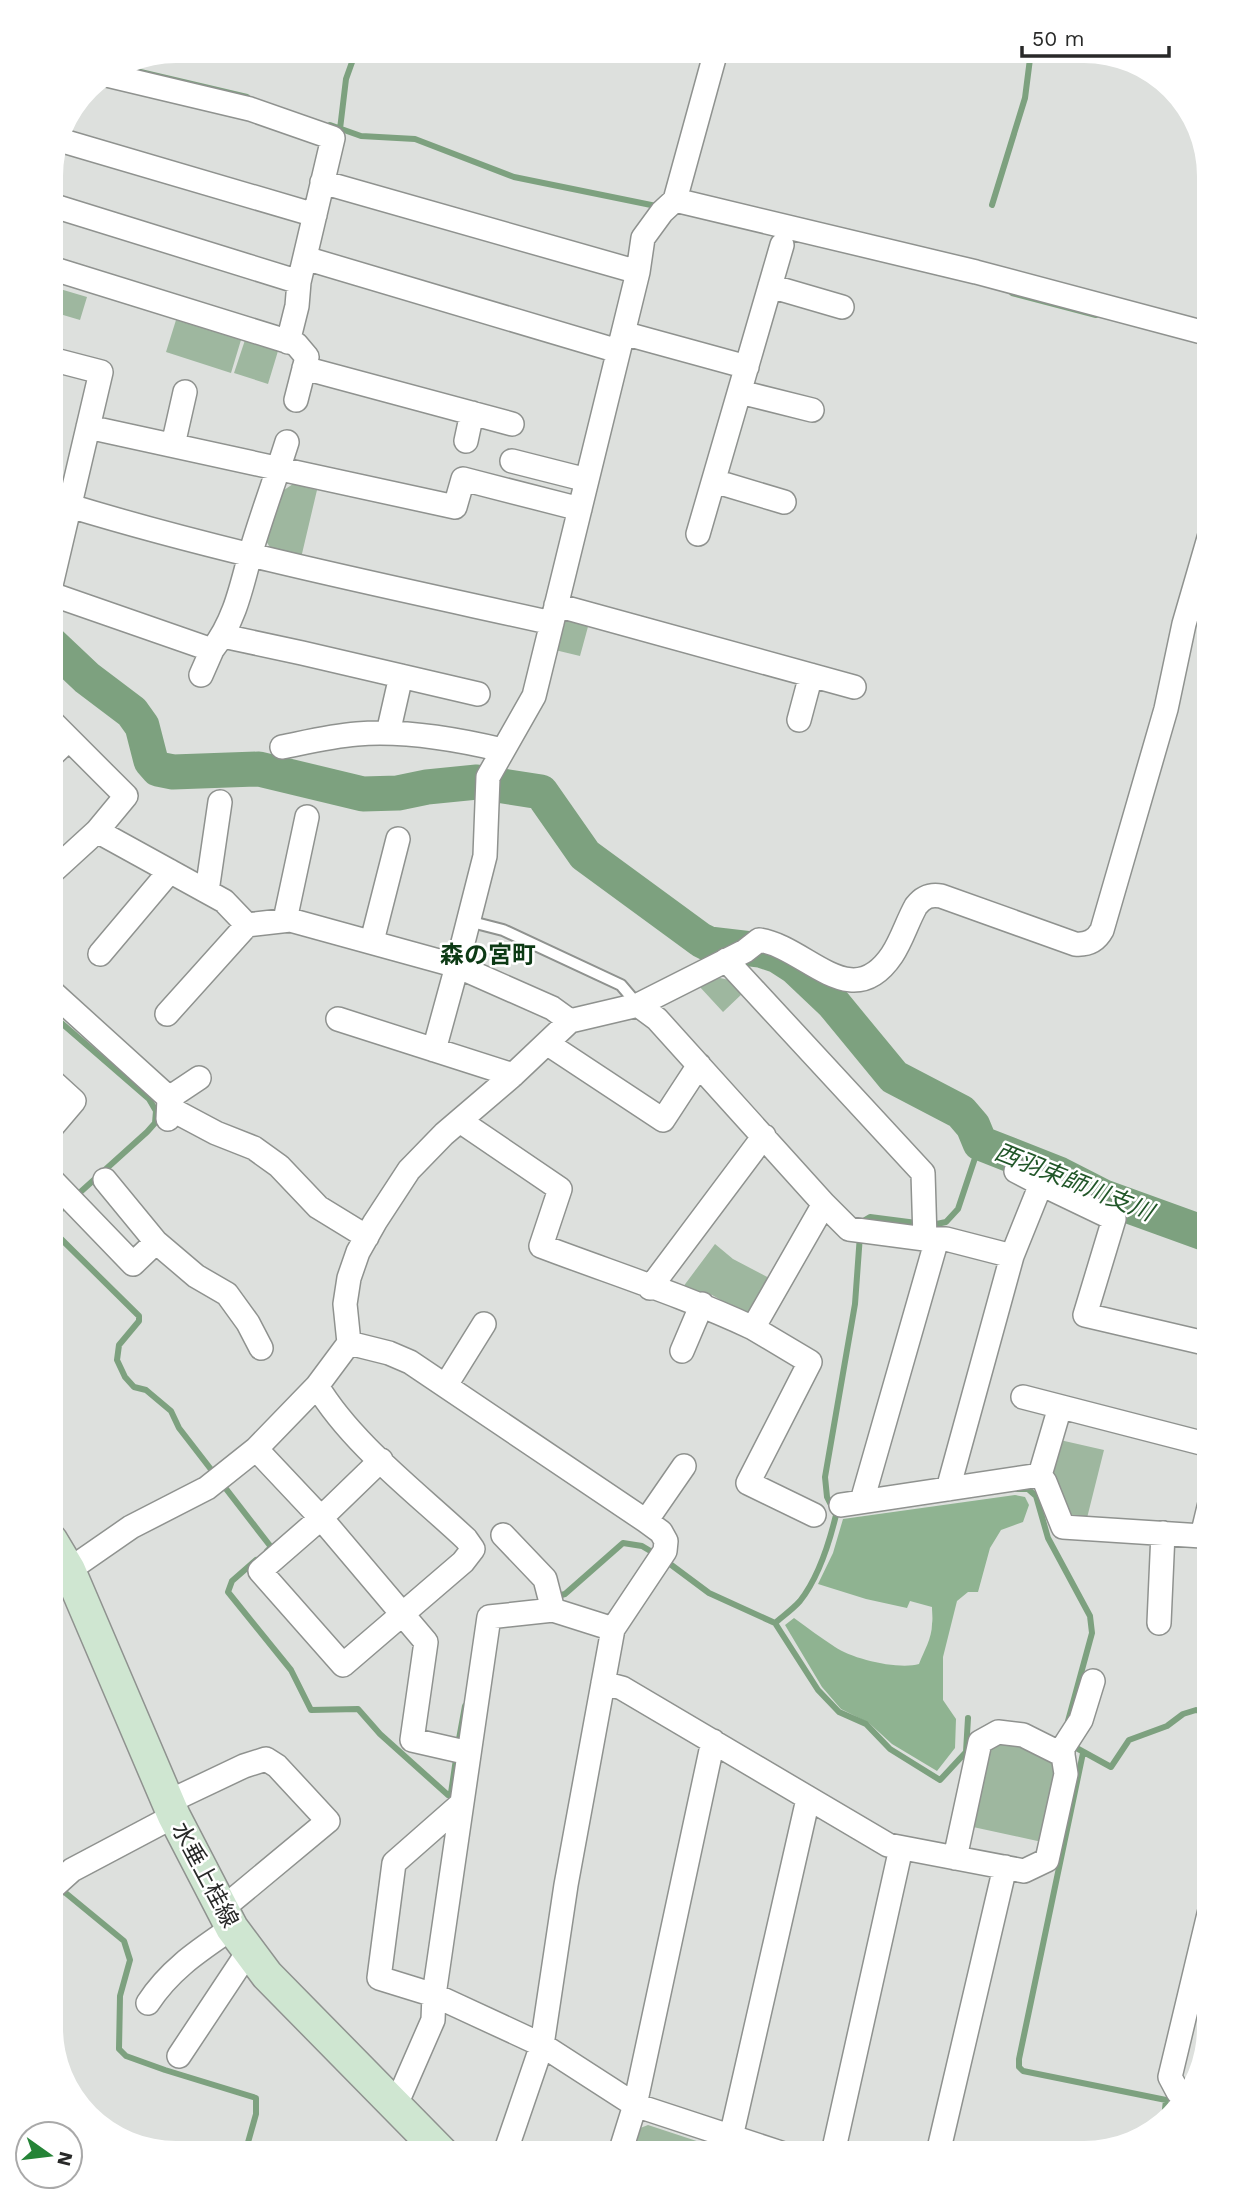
<svg xmlns="http://www.w3.org/2000/svg" width="1260" height="2204" font-family="'Work Sans','Noto Sans JP',sans-serif">
<rect width="100%" height="100%" fill="#dde0dd"/>
<!-- green -->
<path fill="#9eb79f" d="M60 289 87 297 80 320 53 312Z
M176 320 241 340 231 373 166 352Z
M245 340 278 351 268 384 234 373Z
M293 484 317 490 301 558 273 552 266 541 281 492Z
M571 618 589 623 580 656 555 650 561 625Z
M720 978 734 981 744 992 723 1012 699 986Z
M715 1244 733 1259 773 1280 747 1315 712 1295 683 1287Z
M1060 1440 1104 1450 1086 1522 1077 1520 1066 1512 1051 1473Z
M1002 1741 1018 1742 1051 1759 1057 1773 1042 1842 973 1827 989 1750Z
M648 2125 733 2153H628L635 2130Z"/>
<!-- forest -->
<path fill="#8fb391" d="M1015 1495 1025 1497 1029 1505 1023 1522 1001 1530 990 1548 978 1592H968L957 1601 943 1657V1700L956 1719 955 1748 937 1771 892 1744 869 1723 841 1709 822 1687 785 1625 794 1618C808 1628 821 1638 835 1647 852 1659 899 1670 919 1664 924 1651 932 1638 932 1624 933 1618 932 1613 932 1607L910 1601 907 1608 866 1599 818 1584 833 1553 843 1519Z"/>
<g fill="none" stroke-linecap="round" stroke-linejoin="round">
<!-- stream -->
<path stroke="#7da17f" stroke-width="6" d="M132 70 247 97
M330 125 361 136 415 139 514 177 661 207
M340 129 346 79 356 51
M992 205 1025 98 1031 51
M1012 293 1096 315
M51 1014 149 1099 156 1111 155 1123 147 1132 76 1196
M68 1203C58 1212 52 1217 53 1231L139 1316V1321L119 1345 117 1360 125 1377 134 1387 146 1390 171 1411 179 1428 271 1547 267 1551
M863 1225 865 1220 870 1217 932 1225 946 1222 958 1209 980 1143
M1017 1489H1028L1036 1496 1048 1538 1090 1616 1092 1633 1068 1721
M256 1560 232 1581 228 1592 291 1670 311 1710 358 1709 380 1734 448 1795 451 1793 456 1759
M666 1561 709 1593 775 1623C783 1616 793 1609 800 1601 819 1577 829 1544 836 1515L827 1497 825 1477 855 1304 860 1235
M554 1597 565 1594 623 1543 642 1546 657 1555
M775 1623 818 1690 839 1712 866 1724 890 1749 940 1780 966 1752 968 1718
M459 1739 465 1706
M1071 1745 1111 1767 1129 1740 1167 1726 1183 1714 1196 1710 1209 1714
M1083 1753 1019 2059V2067L1023 2071 1166 2100 1164 2118
M62 1890 124 1941 130 1960 120 1996 119 2049 126 2056 165 2070 256 2098V2114L245 2153"/>
<!-- river -->
<path stroke="#7da17f" stroke-width="35" d="M51 644 87 678 132 712 142 726 151 761 158 769 173 772 259 769 363 794 398 793 427 787 477 782 541 792 585 855 701 940 709 944 760 950 778 956 795 967 833 1003 894 1077 961 1112 973 1126 980 1143 1059 1174 1104 1197 1209 1235"/>
<defs>
<path id="service" d="M468 921 503 930 621 985 638 1005"/>
<path id="minor" d="M107 75 250 109 333 138 299 282 297 306 288 342
M63 141 315 215
M322 182 638 272
M675 200 976 272 1209 334
M51 205 299 282
M305 258 618 351
M51 268 296 344 307 357 296 400
M770 286 842 307
M623 333 747 367
M304 368 512 424
M740 392 812 410
M88 427 455 507 463 479 580 509
M466 441 472 413
M173 445 185 392
M512 461 587 480
M714 481 784 502
M70 506C228 554 390 587 552 623
M698 534 782 245
M51 585 101 372 51 359
M51 594 212 650 201 675
M556 605 854 687
M223 636 302 653 478 694
M212 650C234 622 241 589 250 555 261 517 275 480 287 442
M799 720 811 675
M388 733 401 676
M282 747C307 742 332 736 357 734 404 730 456 739 502 750
M51 756 69 739
M97 831 224 901 247 925 290 920 457 966 434 1050
M51 873 97 831 126 796 51 721
M207 891 220 802
M285 920 307 817
M372 941 398 839
M100 954 170 871
M726 960 923 1173 925 1239
M51 991 169 1098 168 1119
M167 1014 247 925
M338 1019 513 1075
M570 1021 552 1008 457 966 485 856 488 777 534 696 638 272 643 238 662 212 675 200 716 51
M548 1044 663 1120 699 1065
M169 1098 199 1078
M169 1108 216 1133 254 1148 279 1166 318 1207 367 1237
M460 1121 560 1189 541 1246C612 1273 685 1296 753 1328L824 1204 657 1019 638 1005
M51 1128 74 1101 51 1080
M1016 1171 1041 1184
M51 1179 133 1264 156 1242 196 1276 227 1294 248 1323 261 1348
M105 1180 156 1242
M824 1204 849 1229 925 1239H946L1012 1256
M650 1288 764 1136
M753 1328 810 1362 748 1483 814 1515
M349 1343 389 1353 410 1362 646 1521 661 1532 666 1541 665 1551 613 1629 566 1885 542 2045 505 2153
M682 1351 702 1304
M446 1385 484 1324
M317 1386C352 1444 416 1492 466 1539L473 1549 463 1562 343 1665 260 1571 321 1518 381 1460
M1023 1397 1209 1445
M1060 1407 1040 1475 1045 1482 1063 1527 1202 1536 1209 1507
M256 1449 321 1518 426 1642 412 1740 469 1753
M948 1489 1012 1256 1041 1184 1114 1219 1085 1315 1209 1344
M862 1501 937 1239
M841 1505 1040 1475
M646 1521 684 1466
M503 1535 545 1579 553 1610
M69 1570 131 1527 207 1488 256 1449 317 1386 349 1343 345 1304 349 1278 358 1252 375 1222 409 1170 444 1134 513 1075 570 1021 638 1005 745 951 759 940C807 947 851 1016 892 955 902 940 907 922 916 906 923 897 930 894 941 896L1075 944C1087 945 1096 941 1102 930L1166 709 1184 624 1209 538
M1159 1623 1163 1533
M603 1683 622 1688 888 1845 1024 1871 1047 1860 1066 1774 1063 1755 1023 1735 998 1732 980 1742 955 1858
M1063 1755V1748L1081 1720 1093 1681
M168 1802 244 1766 266 1759 277 1766 328 1821 222 1909
M460 1805 394 1863 379 1978 434 1995 542 2045 635 2105 781 2153
M51 1889 72 1870 174 1816
M148 2003C170 1969 200 1950 232 1928
M179 2056 248 1952
M1190 2092H1178L1170 2077 1209 1914
M395 2107 433 2020 434 1995 489 1617 553 1610 613 1629
M731 2137 808 1799
M620 2153 635 2105 713 1741
M833 2153 901 1848
M938 2153 1005 1867"/>
<path id="secondary" d="M51 1540 69 1570 174 1816 232 1928 267 1975 442 2153"/>
</defs>
<!-- service casing -->
<use href="#service" stroke="#8f928f" stroke-width="14"/>
<!-- minor casing -->
<use href="#minor" stroke="#8f928f" stroke-width="26"/>
<!-- secondary casing -->
<use href="#secondary" stroke="#8f928f" stroke-width="35"/>
<!-- service -->
<use href="#service" stroke="#fff" stroke-width="10"/>
<!-- minor -->
<use href="#minor" stroke="#fff" stroke-width="23"/>
<!-- secondary -->
<use href="#secondary" stroke="#cfe6d1" stroke-width="32"/>
</g>
<g text-anchor="middle" dominant-baseline="central" stroke-width="5" stroke-linejoin="round" paint-order="stroke">
<!-- street labels -->
<g font-size="23" fill="#282928" stroke="#fff">
<text transform="translate(205 1875) rotate(62)">水垂上桂線</text>
</g>
<!-- neighbourhood labels -->
<g font-size="24" font-weight="bold" fill="#0d3a15" stroke="#fff">
<text x="488" y="955">森の宮町</text>
</g>
<!-- water labels -->
<g font-size="24" font-style="italic" fill="#225729" stroke="#fff">
<text transform="translate(1074 1182) rotate(22)">西羽束師川支川</text>
</g>
</g>
<!-- crop -->
<path d="M0 0H1260V2204H0ZM176 63H1084A113 113 0 0 1 1197 176V2028A113 113 0 0 1 1084 2141H176A113 113 0 0 1 63 2028V176A113 113 0 0 1 176 63Z" fill="#fff" fill-rule="evenodd"/>
<!-- north arrow -->
<g transform="translate(49 2155) rotate(104)"><circle r="33" fill="#ffffff" stroke="#a9a9a9" stroke-width="2"/>
<path d="M0-5L12 26L0 18L-12 26Z" fill="#258437"/>
<text y="-10" font-size="19" font-weight="bold" text-anchor="middle" fill="#282928">N</text>
</g>
<!-- scale -->
<path d="M1022 46v10h147v-10" fill="none" stroke="#282928" stroke-width="3.5"/>
<text x="1032" y="46" font-size="21" fill="#282928" stroke="#ffffff" stroke-width="5" paint-order="stroke">50 m</text>
</svg>
